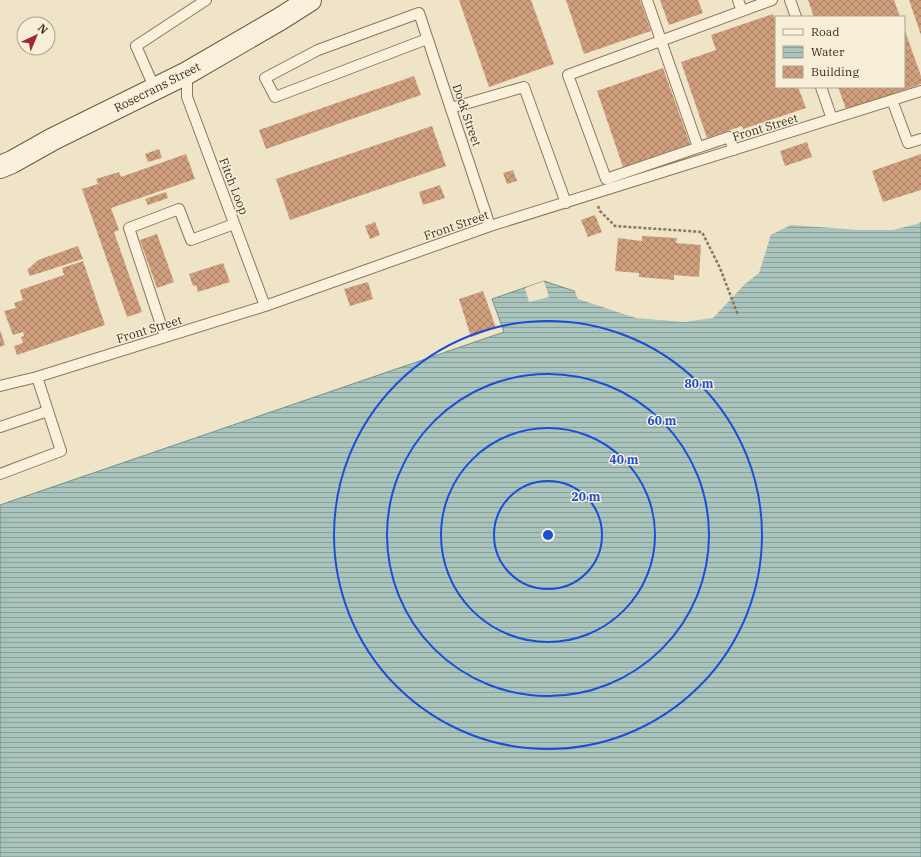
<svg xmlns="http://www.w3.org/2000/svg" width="921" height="857" font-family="'IBM Plex Serif',serif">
<defs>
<pattern id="water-rules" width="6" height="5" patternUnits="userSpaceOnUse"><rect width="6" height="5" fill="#a9c4bc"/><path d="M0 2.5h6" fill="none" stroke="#8ba098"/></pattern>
<pattern id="building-cross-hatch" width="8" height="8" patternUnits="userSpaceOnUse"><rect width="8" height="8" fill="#cf9f7d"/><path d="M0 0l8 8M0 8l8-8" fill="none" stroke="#a98266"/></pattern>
</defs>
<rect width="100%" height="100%" fill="#f0e4c8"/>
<!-- water -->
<path fill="url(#water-rules)" stroke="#6f938a" d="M921 206V857H0V505L504 332 492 299 544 281 586 295 703 309 755 275 771 235 791 224 868 221Z"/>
<!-- pier -->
<path fill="#f0e4c8" d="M921 204V222L917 224 893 230H859L791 225 771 235 759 273 745 284 713 318 684 322 636 318 578 299 574 289 587 293 702 307 754 274 769 233 790 223 868 219Z
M544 281 549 297 529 302 525 288Z"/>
<!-- building -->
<path fill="url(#building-cross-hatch)" d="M459 0H531L554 64 489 87Z
M566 0H640L651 31 584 54Z
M660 0H698L703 13 669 25Z
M808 0H894L900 17H814Z
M909 0H921V35Z
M773 14 776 22V87H798L806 108 743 129 742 126 707 138 681 62 716 50 711 35Z
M904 28 921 76V84L889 95 890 98 881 100V98L846 109 838 87H904Z
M663 68 690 144 623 167 597 91Z
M414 76 421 95 266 149 259 130Z
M432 126 446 166 290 220 276 179Z
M807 142 812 157 785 166 780 151Z
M159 149 162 158 148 162 145 154Z
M186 154 195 179 111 208 119 230 114 232 142 312 127 317 82 189 98 184 96 179 119 172 121 177Z
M921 154V190L883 202 872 171Z
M513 170 517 181 507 184 503 173Z
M440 185 445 198 423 205 419 192Z
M166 192 168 198 148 205 145 199Z
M595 215 602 232 588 237 581 220Z
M375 222 380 235 370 239 365 226Z
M157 234 174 282 157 288 140 240Z
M642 236 677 238 676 243 701 245 699 277 674 275V280L639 277V273L615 271 618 238 642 241Z
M78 246 83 259 30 276 27 270 38 260Z
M83 261 105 325 17 355 14 346 23 343 21 337 24 336 23 332 13 335 4 311 16 308 14 303 23 300 20 290 64 275 62 268Z
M223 263 230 282 198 292 196 285 193 286 189 274Z
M368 282 373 299 350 306 344 289Z
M483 291 496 328 471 337 459 299Z
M0 330 5 345 0 347Z"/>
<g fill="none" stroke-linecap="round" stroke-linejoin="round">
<defs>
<path id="lane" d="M647 0 698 147
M738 0 742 11
M790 0 796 17
M427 39 275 97 265 78 318 50 419 13 490 226
M187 73V97L265 306
M821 87 832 119
M155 89 136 46 206 0
M892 100 908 143 921 139
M451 108 524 87 566 203
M734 150 729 137 606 179 568 75 772 0
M165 337 129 228 179 209 191 240 234 224
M0 386 37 377 265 306 490 226 921 91
M0 427 48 411
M0 474 61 451 37 377"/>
<path id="secondary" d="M0 167 12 162 53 139 187 73 280 19 310 0"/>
</defs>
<!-- lane casing -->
<use href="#lane" stroke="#8d765c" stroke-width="12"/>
<!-- secondary casing -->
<use href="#secondary" stroke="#6f573f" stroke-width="24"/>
<!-- path -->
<path stroke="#8d765c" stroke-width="2.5" stroke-dasharray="3 2" stroke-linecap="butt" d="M598 206 600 211 615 226 702 232 720 268 738 315"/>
<!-- lane -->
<use href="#lane" stroke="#faf1dc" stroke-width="10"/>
<!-- secondary -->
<use href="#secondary" stroke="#faf1dc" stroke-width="22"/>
</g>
<!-- distance rings -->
<g fill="none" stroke="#1d4ed8" stroke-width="2">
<circle cx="548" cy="535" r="54"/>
<circle cx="548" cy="535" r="107"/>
<circle cx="548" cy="535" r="161"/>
<circle cx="548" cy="535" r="214"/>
</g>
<g text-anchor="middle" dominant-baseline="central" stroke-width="3" stroke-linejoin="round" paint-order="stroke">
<!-- street labels -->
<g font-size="12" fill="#3d2e20" stroke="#f7eed8">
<text transform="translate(157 87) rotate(-27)">Rosecrans Street</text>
<text transform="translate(467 115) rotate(71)">Dock Street</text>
<text transform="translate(765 127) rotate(-17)">Front Street</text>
<text transform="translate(234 186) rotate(69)">Fitch Loop</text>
<text transform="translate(456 225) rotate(-19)">Front Street</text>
<text transform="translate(149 329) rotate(-17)">Front Street</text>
</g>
</g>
<circle cx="548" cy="535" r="6" fill="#1d4ed8" stroke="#f7eed8" stroke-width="2"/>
<g font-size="12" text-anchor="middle" font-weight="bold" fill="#1d4ed8" stroke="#f7eed8" stroke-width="3" stroke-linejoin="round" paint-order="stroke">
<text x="699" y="388">80 m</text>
<text x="662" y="425">60 m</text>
<text x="624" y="464">40 m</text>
<text x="586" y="501">20 m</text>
</g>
<!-- legend -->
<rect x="775" y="16" width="130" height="72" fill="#f7eed8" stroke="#ada18e"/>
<rect x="783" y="29" width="20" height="6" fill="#faf1dc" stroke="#ada18e"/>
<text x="811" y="36" font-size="12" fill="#3d2e20">Road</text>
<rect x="783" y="46" width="20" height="12" fill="url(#water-rules)" stroke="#ada18e"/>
<text x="811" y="56" font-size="12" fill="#3d2e20">Water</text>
<rect x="783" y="66" width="20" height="12" fill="url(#building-cross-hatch)" stroke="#ada18e"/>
<text x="811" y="76" font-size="12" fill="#3d2e20">Building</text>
<!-- north arrow -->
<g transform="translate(36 36) rotate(44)"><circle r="19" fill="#f7eed8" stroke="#ada18e"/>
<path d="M0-3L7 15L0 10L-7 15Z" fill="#9e2a2b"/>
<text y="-6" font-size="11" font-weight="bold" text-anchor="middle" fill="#3d2e20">N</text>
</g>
</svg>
